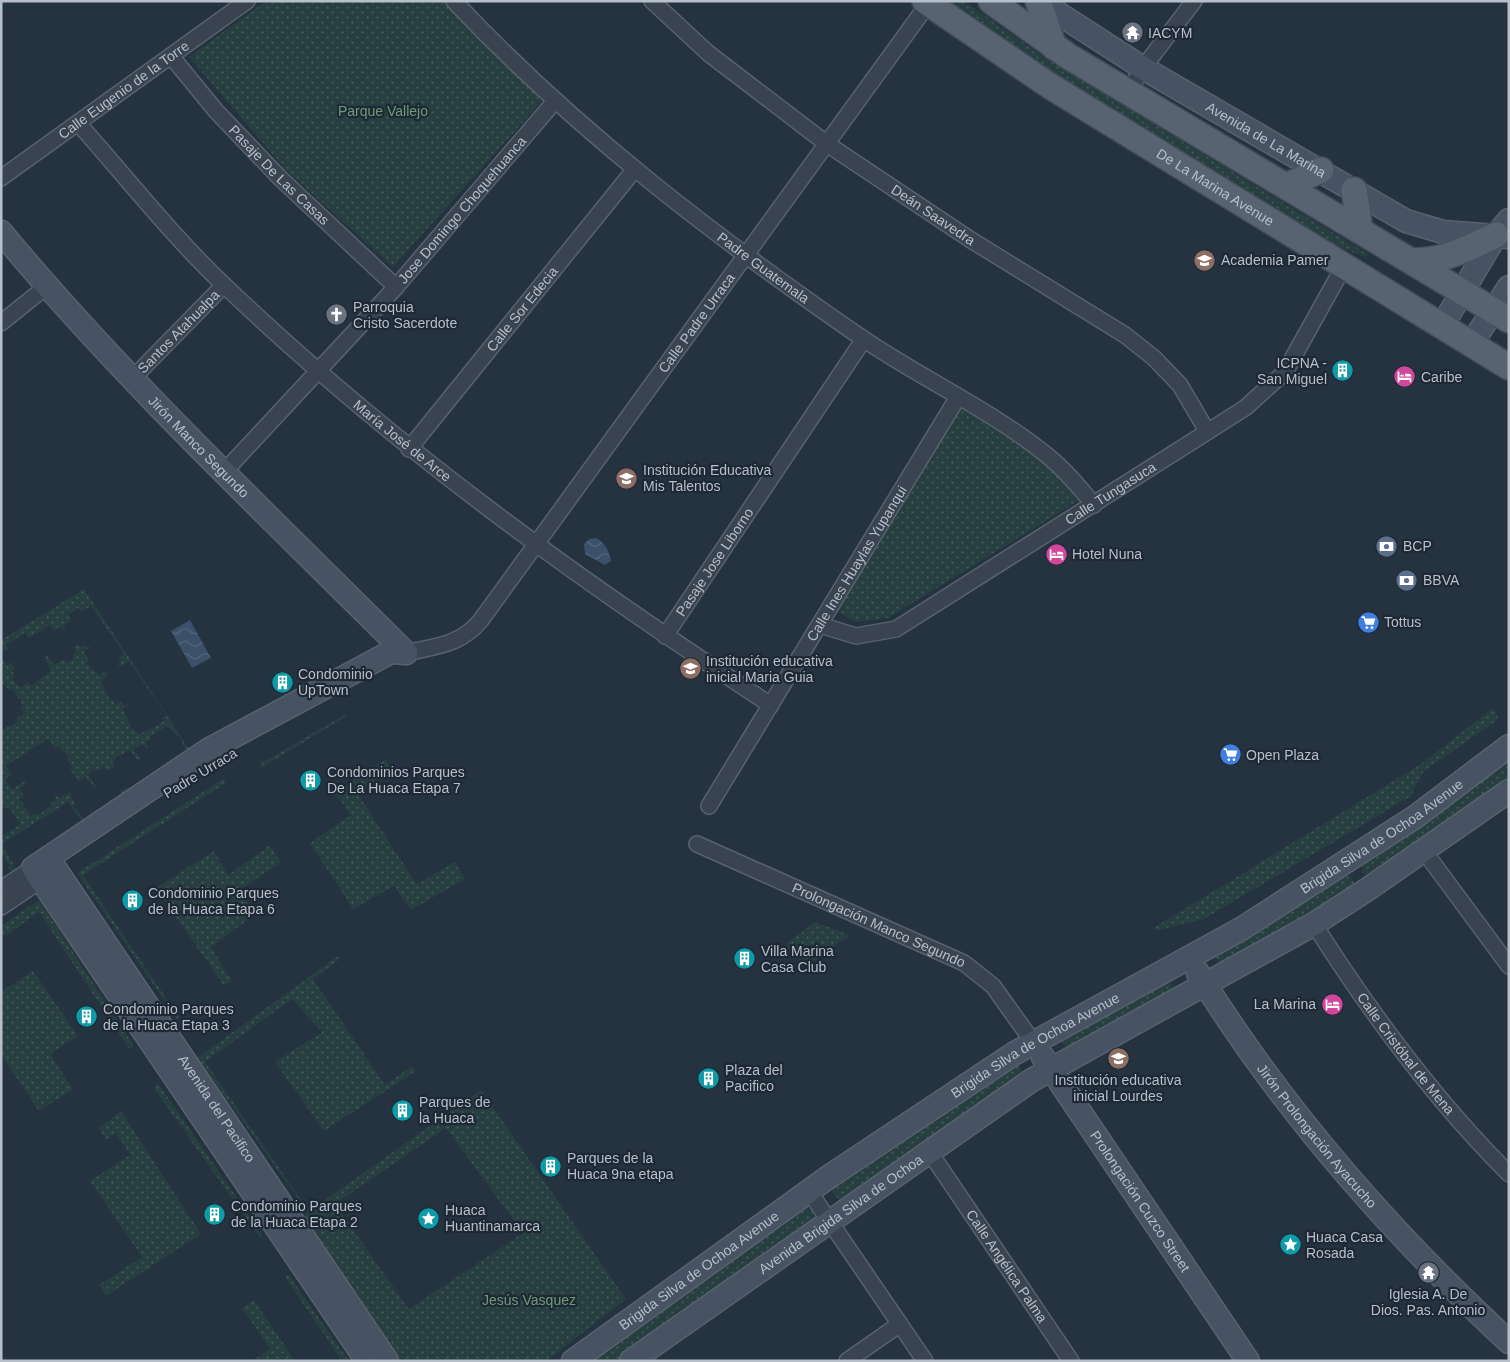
<svg xmlns="http://www.w3.org/2000/svg" width="1510" height="1362" font-family="Arial,sans-serif">
<defs>
<pattern id="green-dots" width="8" height="8" patternUnits="userSpaceOnUse" patternTransform="scale(1.25)"><rect width="8" height="8" fill="#273f41"/><path d="M2 2h.1M6 6h.1" fill="none" stroke="#44595b" stroke-width="1.8" stroke-linecap="round"/></pattern>
<pattern id="water-waves" width="16" height="10" patternUnits="userSpaceOnUse" patternTransform="scale(1.25)"><rect width="16" height="10" fill="#3b5069"/><path d="M0 5q4-4 8 0t8 0" fill="none" stroke="#55677d"/></pattern>
</defs>
<rect width="100%" height="100%" fill="#253240"/>
<!-- green -->
<path fill="url(#green-dots)" fill-rule="evenodd" d="M266 1H445L542 101 393 267 287 171 189 57Z
M948 1H964L1044 57 1368 254 1366 258 1333 244 1040 66Z
M960 408 1024 447 1054 473 1078 501 888 618 855 622 837 610Z
M84 589 195 758 88 830 68 802 2 844 22 879 13 874 8 868 10 866 1 854V836L16 828 20 823 8 807 1 810V730L15 724 18 717 24 713 20 707 23 705 12 689 9 690 4 684 1 686V675L4 673 1 669V656L7 665 11 662 15 669 12 671 15 676 12 678 20 688 28 682 31 686 51 671 44 656 46 654 54 665 64 659 67 662 73 659 72 656 76 651 73 646 78 644 81 648 85 645 87 648 91 646 84 652 89 661 86 663 99 675 106 671 107 676 101 681 107 695 116 704 121 701 124 706 128 703 129 705 123 709 131 727 140 734 150 728 151 729 164 721 162 718 166 715 129 661 120 667 118 665 121 662 118 658 124 654 91 606 81 612 78 608 68 615 72 620 64 625 66 628 62 630 59 627 54 631 50 625 29 638 25 633 6 645 8 649 1 653V640ZM167 726 181 739 187 754 130 793 126 787 120 791 124 797 87 822 73 805 75 804 70 792 59 798 56 795 54 797 56 800 50 804 51 806 38 815 36 813 31 816 20 799 24 795 19 789 27 784 25 781 12 789 5 779 12 775 6 766 48 739 55 748 59 746 69 758 67 760 72 767 70 769 79 781 86 777 94 788 96 787 89 776 90 772 105 768 107 771 114 767 112 763 116 757 130 750 138 761 141 759 134 749 143 744 146 748 148 747 146 742 151 739 150 737Z
M1493 708 1498 716 1496 721 1423 772 1411 796 1204 919 1160 930 1152 929 1421 764Z
M346 714 347 716 261 768 260 764Z
M1509 752V778L1373 876 1363 873 1361 862Z
M385 760 392 770 357 793 417 884 455 862 465 879 411 910 394 886 353 909 310 843 351 815 334 792Z
M223 779 226 783 83 875 179 1017 177 1019 77 873Z
M270 845 281 863 239 890 256 914 211 947 232 981 224 986 156 888 214 851 228 875Z
M1342 876H1349L1354 881V887L1223 967 1215 956Z
M39 900 134 1046 129 1049 39 912 1 939V926Z
M815 922 850 935 806 967 786 944Z
M338 956 339 960 313 979 385 1085 412 1066 416 1071 324 1131 275 1062 322 1032 292 999 205 1062 309 1211 481 1090 626 1299 546 1361H401L303 1217 308 1212 197 1058ZM446 1128 523 1233 409 1309 335 1204Z
M33 971 78 1036 50 1054 73 1089 39 1111 1 1055V992Z
M1168 978 1176 993 1068 1052 1060 1037Z
M1016 1062 1025 1075 846 1199C838 1200 835 1198 832 1190L836 1184Z
M158 1083 263 1236 260 1238 153 1087Z
M121 1111 201 1234 106 1296 99 1285 142 1257 90 1181 130 1155 116 1133 106 1140 99 1128Z
M801 1207 812 1210 814 1217 811 1223 619 1361H588Z
M288 1274 349 1361H342L285 1277Z
M254 1300 295 1361H252L270 1349 242 1308Z"/>
<!-- water -->
<path fill="url(#water-waves)" d="M596 538C605 542 609 551 611 561L605 565 585 554 584 544 589 539Z
M190 620 211 658 192 668 171 631Z"/>
<g fill="none" stroke-linecap="round" stroke-linejoin="round">
<defs>
<g id="street">
<path id="s1" d="M454 1C575 130 717 238 862 338 922 379 993 411 1049 457 1066 471 1080 488 1094 505"/>
<path id="s2" d="M652 1 708 53 827 144 971 240 1125 335 1154 358 1180 385 1207 431"/>
<path id="s3" d="M171 56 216 111 280 178 396 287"/>
<path d="M1128 92 1143 68 1194 1"/>
<path id="s4" d="M78 123C127 178 172 236 225 286 392 445 578 580 771 705"/>
<path id="s5" d="M1 178 247 1"/>
<path d="M1 323 47 286"/>
<path id="s6" d="M133 378 224 285"/>
<path id="s7" d="M409 449 635 169"/>
<path id="s8" d="M224 472 396 287 555 101"/>
<path id="s9" d="M820 625 856 636 896 629 1245 408 1285 372 1344 266"/>
<path id="s10" d="M665 636 864 339"/>
<path id="s11" d="M406 653C436 646 461 645 481 620L928 4"/>
<path id="s12" d="M709 806 958 397"/>
<path id="s13" d="M697 844 964 963 993 986 1033 1042"/>
<path d="M1424 851 1509 966"/>
<path d="M1 889 33 868"/>
<path d="M1 907 41 880"/>
<path id="s14" d="M1314 924C1371 1014 1434 1099 1509 1174"/>
<path id="s15" d="M929 1151 1071 1361"/>
<path d="M809 1191 925 1361"/>
<path d="M847 1361 900 1324"/>
</g>
<g id="secondary">
<path id="s16" d="M1039 1 1143 68 1406 221 1443 232 1509 237"/>
<path id="s17" d="M1 232C124 380 270 517 406 653"/>
<path d="M1442 326 1496 235 1509 220"/>
<path d="M1471 344 1509 287"/>
<path id="s18" d="M48 858 387 1361"/>
<path id="s19" d="M1198 973C1283 1110 1391 1233 1509 1342"/>
<path id="s20" d="M1043 1057 1248 1361"/>
<path d="M367 1361 33 868 208 750 391 652 406 653"/>
<path id="s21" d="M573 1361 830 1176 1015 1053 1241 929 1415 817 1509 746"/>
<path id="s22" d="M631 1361 1032 1080 1314 924 1368 889 1509 791"/>
</g>
<g id="primary">
<path id="s23" d="M925 1 1050 86 1509 367"/>
<path d="M991 1 1068 56 1509 320"/>
<path d="M1038 1 1054 47"/>
<path d="M1286 186 1321 170"/>
<path d="M1354 190 1360 230"/>
<path d="M1412 261C1446 261 1466 249 1496 235"/>
</g>
</defs>
<!-- street casing -->
<use href="#street" stroke="#57626d" stroke-width="18"/>
<!-- secondary casing -->
<use href="#secondary" stroke="#57626d" stroke-width="25"/>
<!-- primary casing -->
<use href="#primary" stroke="#434d59" stroke-width="28"/>
<!-- street -->
<use href="#street" stroke="#394450" stroke-width="15"/>
<!-- secondary -->
<use href="#secondary" stroke="#475363" stroke-width="22"/>
<!-- primary -->
<use href="#primary" stroke="#576370" stroke-width="25"/>
</g>
<!-- icons -->
<defs>
<symbol id="temple-disc" viewBox="-11 -11 22 22"><circle r="9.5" fill="#6b7280" stroke="#1e2935"/><path d="M0-6L5-2H3V0L6.5 2.5H4V6H1.5V3h-3V6H-4V2.5H-6.5L-3 0V-2H-5Z" fill="#fff"/></symbol>
<symbol id="school-disc" viewBox="-11 -11 22 22"><circle r="9.5" fill="#8d6e63" stroke="#1e2935"/><path d="M0-5L7-2L0 1L-7-2ZM-4 1L0 2.5L4 1V4Q0 6-4 4Z" fill="#fff"/></symbol>
<symbol id="church-disc" viewBox="-11 -11 22 22"><circle r="9.5" fill="#6b7280" stroke="#1e2935"/><path d="M-1.2-6h2.4v3.5h3.3v2.4h-3.3V6h-2.4V-.1h-3.3v-2.4h3.3Z" fill="#fff"/></symbol>
<symbol id="building-disc" viewBox="-11 -11 22 22"><circle r="9.5" fill="#0f9aa8" stroke="#1e2935"/><path d="M-4-6H4V6H1V3H-1V6H-4ZM-2.5-4.3h1.7v1.8h-1.7ZM.8-4.3h1.7v1.8H.8ZM-2.5-1h1.7V.8h-1.7ZM.8-1h1.7V.8H.8Z" fill="#fff"/></symbol>
<symbol id="hotel-disc" viewBox="-11 -11 22 22"><circle r="9.5" fill="#d1479c" stroke="#1e2935"/><path d="M-6-4.5h1.5V1H6V5H4.5V3h-9V5H-6ZM-4 0a1.8 1.8 0 1 1 3.6 0ZM.5 0V-2.5h3Q6-2.5 6 0Z" fill="#fff"/></symbol>
<symbol id="bank-disc" viewBox="-11 -11 22 22"><circle r="9.5" fill="#5c6f8a" stroke="#1e2935"/><path d="M-6-4H6V4H-6ZM0-2.3a2.3 2.3 0 1 0 0 4.6a2.3 2.3 0 1 0 0-4.6Z" fill="#fff"/></symbol>
<symbol id="supermarket-disc" viewBox="-11 -11 22 22"><circle r="9.5" fill="#3f7fe0" stroke="#1e2935"/><path d="M-6-5.5h2.5l.6 2H6L4.5 2H-2.5L-4.4-4H-6ZM-1.5 3.2a1.3 1.3 0 1 0 .1 0ZM3 3.2a1.3 1.3 0 1 0 .1 0Z" fill="#fff"/></symbol>
<symbol id="sight-disc" viewBox="-11 -11 22 22"><circle r="9.5" fill="#0f9aa8" stroke="#1e2935"/><path d="M0-6L1.8-2.2L6-1.7L2.9 1.2L3.7 5.4L0 3.3L-3.7 5.4L-2.9 1.2L-6-1.7L-1.8-2.2Z" fill="#fff"/></symbol>
</defs>
<g fill-rule="evenodd">
<use href="#temple-disc" x="1120" y="20" width="25" height="25"/>
<use href="#school-disc" x="1192" y="248" width="25" height="25"/>
<use href="#church-disc" x="324" y="302" width="25" height="25"/>
<use href="#building-disc" x="1330" y="358" width="25" height="25"/>
<use href="#hotel-disc" x="1392" y="364" width="25" height="25"/>
<use href="#school-disc" x="614" y="466" width="25" height="25"/>
<use href="#bank-disc" x="1374" y="534" width="25" height="25"/>
<use href="#hotel-disc" x="1044" y="542" width="25" height="25"/>
<use href="#bank-disc" x="1394" y="568" width="25" height="25"/>
<use href="#supermarket-disc" x="1356" y="610" width="25" height="25"/>
<use href="#school-disc" x="678" y="656" width="25" height="25"/>
<use href="#building-disc" x="270" y="670" width="25" height="25"/>
<use href="#supermarket-disc" x="1218" y="742" width="25" height="25"/>
<use href="#building-disc" x="298" y="768" width="25" height="25"/>
<use href="#building-disc" x="120" y="888" width="25" height="25"/>
<use href="#building-disc" x="732" y="946" width="25" height="25"/>
<use href="#hotel-disc" x="1320" y="992" width="25" height="25"/>
<use href="#building-disc" x="74" y="1004" width="25" height="25"/>
<use href="#school-disc" x="1106" y="1046" width="25" height="25"/>
<use href="#building-disc" x="696" y="1066" width="25" height="25"/>
<use href="#building-disc" x="390" y="1098" width="25" height="25"/>
<use href="#building-disc" x="538" y="1154" width="25" height="25"/>
<use href="#building-disc" x="202" y="1202" width="25" height="25"/>
<use href="#sight-disc" x="416" y="1206" width="25" height="25"/>
<use href="#sight-disc" x="1278" y="1232" width="25" height="25"/>
<use href="#temple-disc" x="1416" y="1260" width="25" height="25"/>
</g>
<g text-anchor="middle" dominant-baseline="central" stroke-width="4.5" stroke-linejoin="round" paint-order="stroke">
<!-- poi labels -->
<g font-size="14" fill="#b6bfca" stroke="#1e2935" text-anchor="start">
<text x="1148" y="33">IACYM</text>
<text x="1221" y="260">Academia Pamer</text>
<text x="353" y="307">Parroquia<tspan x="353" dy="16">Cristo Sacerdote</tspan></text>
<text x="1327" y="363" text-anchor="end">ICPNA -<tspan x="1327" dy="16">San Miguel</tspan></text>
<text x="1421" y="377">Caribe</text>
<text x="643" y="470">Institución Educativa<tspan x="643" dy="16">Mis Talentos</tspan></text>
<text x="1403" y="546">BCP</text>
<text x="1072" y="554">Hotel Nuna</text>
<text x="1423" y="580">BBVA</text>
<text x="1384" y="622">Tottus</text>
<text x="706" y="661">Institución educativa<tspan x="706" dy="16">inicial Maria Guia</tspan></text>
<text x="298" y="674">Condominio<tspan x="298" dy="16">UpTown</tspan></text>
<text x="1246" y="755">Open Plaza</text>
<text x="327" y="772">Condominios Parques<tspan x="327" dy="16">De La Huaca Etapa 7</tspan></text>
<text x="148" y="893">Condominio Parques<tspan x="148" dy="16">de la Huaca Etapa 6</tspan></text>
<text x="761" y="951">Villa Marina<tspan x="761" dy="16">Casa Club</tspan></text>
<text x="1316" y="1004" text-anchor="end">La Marina</text>
<text x="103" y="1009">Condominio Parques<tspan x="103" dy="16">de la Huaca Etapa 3</tspan></text>
<text x="725" y="1070">Plaza del<tspan x="725" dy="16">Pacifico</tspan></text>
<text x="1118" y="1080" text-anchor="middle">Institución educativa<tspan x="1118" dy="16">inicial Lourdes</tspan></text>
<text x="419" y="1102">Parques de<tspan x="419" dy="16">la Huaca</tspan></text>
<text x="567" y="1158">Parques de la<tspan x="567" dy="16">Huaca 9na etapa</tspan></text>
<text x="231" y="1206">Condominio Parques<tspan x="231" dy="16">de la Huaca Etapa 2</tspan></text>
<text x="445" y="1210">Huaca<tspan x="445" dy="16">Huantinamarca</tspan></text>
<text x="1306" y="1237">Huaca Casa<tspan x="1306" dy="16">Rosada</tspan></text>
<text x="1428" y="1294" text-anchor="middle">Iglesia A. De<tspan x="1428" dy="16">Dios. Pas. Antonio</tspan></text>
</g>
<!-- street labels -->
<g font-size="14" fill="#b6bfca" stroke="#1e2935">
<text stroke="none"><textPath href="#s5" startOffset="151">Calle Eugenio de la Torre</textPath></text>
<text stroke="none"><textPath href="#s16" startOffset="266">Avenida de La Marina</textPath></text>
<text stroke="none"><textPath href="#s3" startOffset="161">Pasaje De Las Casas</textPath></text>
<text stroke="none"><textPath href="#s23" startOffset="345">De La Marina Avenue</textPath></text>
<text stroke="none"><textPath href="#s8" startOffset="354">Jose Domingo Choquehuanca</textPath></text>
<text stroke="none"><textPath href="#s2" startOffset="354">Deán Saavedra</textPath></text>
<text stroke="none"><textPath href="#s1" startOffset="409">Padre Guatemala</textPath></text>
<text stroke="none"><textPath href="#s7" startOffset="180">Calle Sor Edecia</textPath></text>
<text stroke="none"><textPath href="#s11" startOffset="451">Calle Padre Urraca</textPath></text>
<text stroke="none"><textPath href="#s6" startOffset="65">Santos Atahualpa</textPath></text>
<text stroke="none"><textPath href="#s4" startOffset="455">María José de Arce</textPath></text>
<text stroke="none"><textPath href="#s17" startOffset="292">Jirón Manco Segundo</textPath></text>
<text stroke="none"><textPath href="#s9" startOffset="332">Calle Tungasuca</textPath></text>
<text stroke="none"><textPath href="#s10" startOffset="89">Pasaje Jose Liborno</textPath></text>
<text stroke="none"><textPath href="#s12" startOffset="284">Calle Ines Huaylas Yupanqui</textPath></text>
<text transform="translate(200 773) rotate(-31)">Padre Urraca</text>
<text stroke="none"><textPath href="#s21" startOffset="965">Brigida Silva de Ochoa Avenue</textPath></text>
<text stroke="none"><textPath href="#s13" startOffset="199">Prolongación Manco Segundo</textPath></text>
<text stroke="none"><textPath href="#s21" startOffset="560">Brigida Silva de Ochoa Avenue</textPath></text>
<text stroke="none"><textPath href="#s14" startOffset="159">Calle Cristóbal de Mena</textPath></text>
<text stroke="none"><textPath href="#s18" startOffset="302">Avenida del Pacifico</textPath></text>
<text stroke="none"><textPath href="#s19" startOffset="202">Jirón Prolongación Ayacucho</textPath></text>
<text stroke="none"><textPath href="#s20" startOffset="174">Prolongación Cuzco Street</textPath></text>
<text stroke="none"><textPath href="#s22" startOffset="256">Avenida Brigida Silva de Ochoa</textPath></text>
<text stroke="none"><textPath href="#s15" startOffset="139">Calle Angélica Palma</textPath></text>
<text stroke="none"><textPath href="#s21" startOffset="155">Brigida Silva de Ochoa Avenue</textPath></text>
</g>
<!-- park labels -->
<g font-size="14" fill="#6d9b76" stroke="#1e2935">
<text x="383" y="111">Parque Vallejo</text>
<text x="529" y="1300">Jesús Vasquez</text>
</g>
</g>
<!-- border -->
<rect width="1510" height="1362" fill="none" stroke="#b6bfca" stroke-width="5"/>
</svg>
